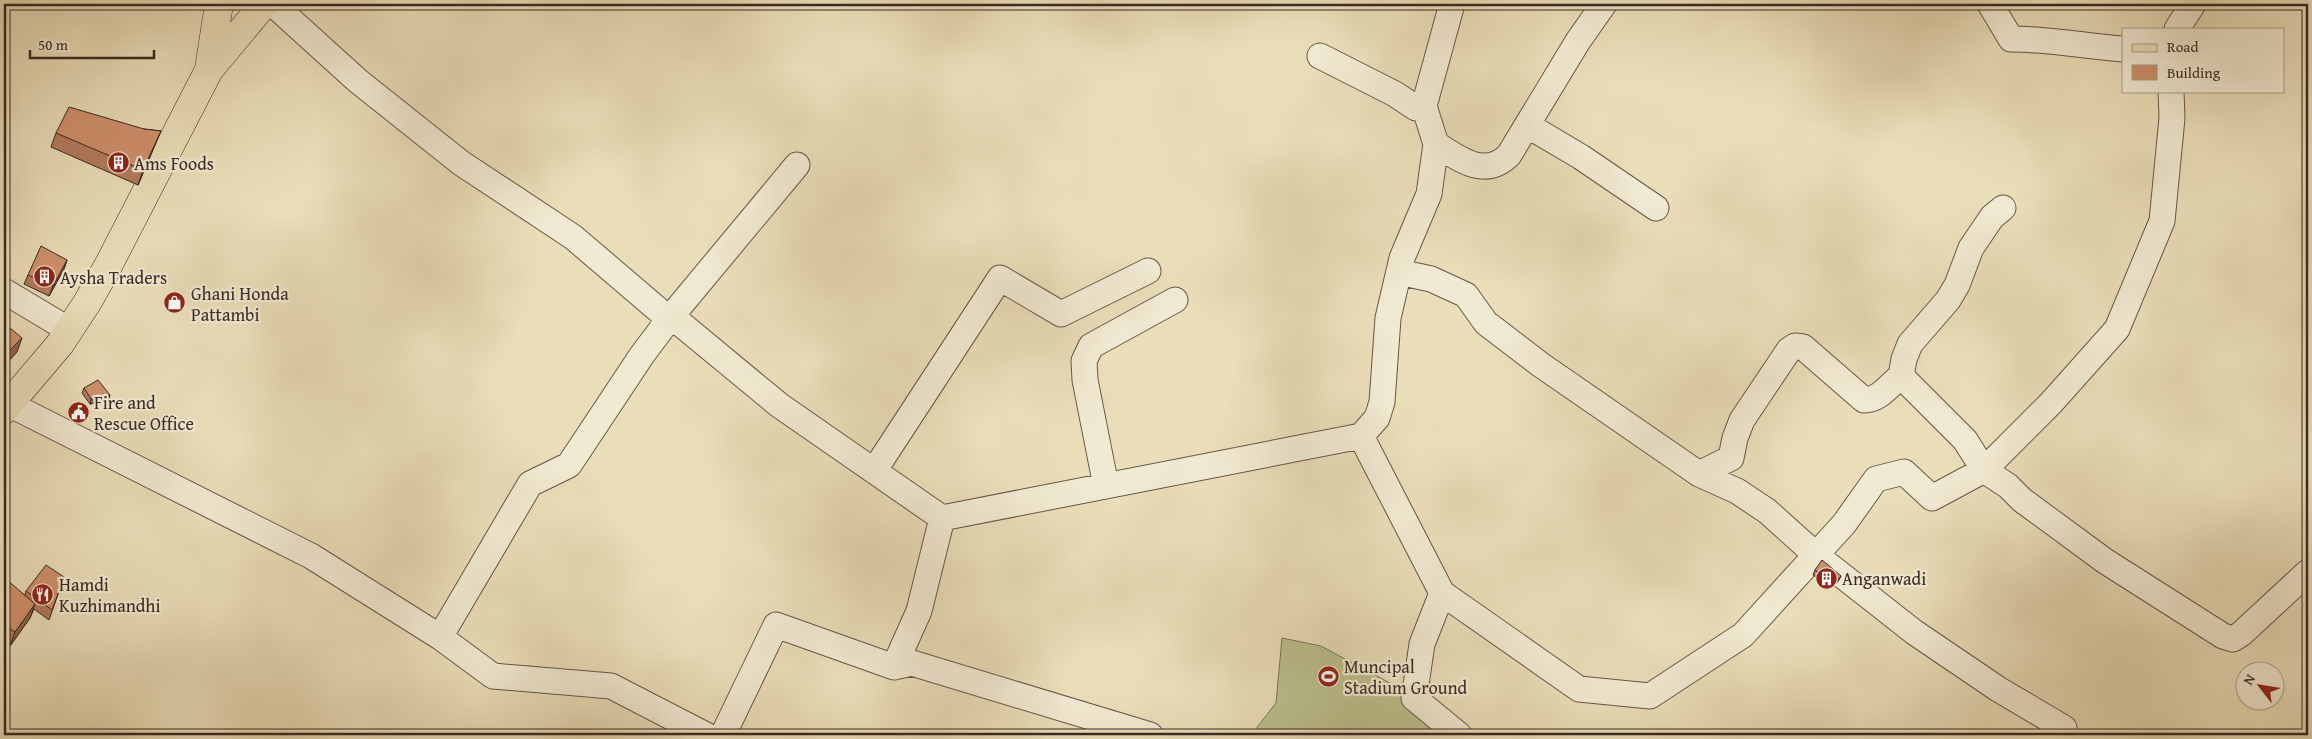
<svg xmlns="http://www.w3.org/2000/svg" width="2312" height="739" font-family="'Gentium Book Plus',serif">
<rect width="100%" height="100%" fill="#eadeb9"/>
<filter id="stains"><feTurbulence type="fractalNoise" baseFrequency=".004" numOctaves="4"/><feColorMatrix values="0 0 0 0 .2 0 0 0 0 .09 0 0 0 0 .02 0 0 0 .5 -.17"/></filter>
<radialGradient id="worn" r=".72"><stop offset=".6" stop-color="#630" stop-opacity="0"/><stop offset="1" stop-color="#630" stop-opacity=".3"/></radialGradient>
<!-- grass -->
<path fill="#bbc08c" stroke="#7a7458" d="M1282 638 1321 646 1399 688 1444 735H1251L1276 703Z"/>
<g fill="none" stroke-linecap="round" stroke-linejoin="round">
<defs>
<path id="minor" d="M273 4 358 81 461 163 573 237 669 319 797 165
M1990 4 2011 39C2049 39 2085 46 2123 49
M2177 29 2193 4
M1320 56 1395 94 1416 108 1424 106
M1527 125 1581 157 1656 208
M1436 144 1424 106 1452 4
M1399 272 1431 279 1466 295 1486 323 1541 365 1699 474 1737 491 1767 511 1816 555 1914 632 1998 689 2064 728V735
M4 291 69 330
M1901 376 1904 359 1910 344 1948 300 1957 285 1971 248 1992 217 2003 208
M9 404 311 556 440 637 530 484 569 465 642 355 669 319 681 324 779 405 942 518 1361 436 1442 593 1579 689 1650 696 1743 635 1844 524 1876 479 1904 472 1932 498 1984 470 2051 403 2117 329 2162 221 2172 118 2171 91
M1361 436 1377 418 1382 402 1388 318 1402 258 1429 194 1436 144C1459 159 1485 179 1509 155L1578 41 1604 4
M874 471 1000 278 1061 314 1148 271
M1699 474 1731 458 1735 438 1742 420 1789 350 1795 346 1803 347 1864 400C1880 400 1889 385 1901 376L1965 440 1984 470 2008 486 2022 500 2105 561 2223 636 2233 639 2241 634 2308 572
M1106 486 1085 380 1084 361 1091 346 1175 300
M1442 593 1422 644 1414 698 1459 735
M440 637 493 676 611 686 706 735
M894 667 919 611 942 518
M723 735 776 625 894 667 912 663 1150 735"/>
<path id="major" d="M209 69 219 4
M4 410 60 344 87 303 108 266 209 70 264 4"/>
</defs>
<!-- minor casing -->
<use href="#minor" stroke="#655648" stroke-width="27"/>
<!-- major casing -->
<use href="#major" stroke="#392923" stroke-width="29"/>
<!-- minor -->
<use href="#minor" stroke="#f1ead2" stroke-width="25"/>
<!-- major -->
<use href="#major" stroke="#eadeb9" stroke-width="28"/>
</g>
<!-- wall -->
<path fill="#b27c5d" stroke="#392923" d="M144 129 161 131 155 145 138 185 51 147 56 133Z
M67 260 64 269 49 296 24 284 28 275Z
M4 323 17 352 4 366Z
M84 388 109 400 90 404 82 393Z
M1815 570 1839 580 1833 587 1813 575Z
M64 577 49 620 34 609 30 618 10 646 4 642V584L25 595 26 591Z"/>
<!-- shaded-wall -->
<path fill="#91654c" stroke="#392923" d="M161 131 155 145 138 185 143 170Z
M67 260 64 269 49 296 53 286Z
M22 338 17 352 4 366V361L6 354Z
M110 395 109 400 90 404 91 399Z
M1841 576 1839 580 1833 587 1835 583Z
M35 604 30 618 10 646 15 632Z"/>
<!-- building -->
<path fill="#cf906c" stroke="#392923" d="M69 107 144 129 161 131 143 170 56 133Z
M41 246 67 260 53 286 28 275Z
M4 323 22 338 6 354 4 352Z
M98 380 110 395 91 399 84 388Z
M1822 560 1841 576 1835 583 1815 570Z
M46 565 64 577 52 610 26 591Z
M6 579 35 604 15 632 4 625V584Z"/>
<!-- icons -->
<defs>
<symbol id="building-disc" viewBox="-11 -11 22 22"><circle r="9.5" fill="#8f2418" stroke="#f1ead2"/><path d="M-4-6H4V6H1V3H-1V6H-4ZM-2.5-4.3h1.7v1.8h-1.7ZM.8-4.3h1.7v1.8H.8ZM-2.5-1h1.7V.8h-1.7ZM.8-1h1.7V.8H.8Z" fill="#fff"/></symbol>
<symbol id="shop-disc" viewBox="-11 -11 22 22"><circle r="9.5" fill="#8f2418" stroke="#f1ead2"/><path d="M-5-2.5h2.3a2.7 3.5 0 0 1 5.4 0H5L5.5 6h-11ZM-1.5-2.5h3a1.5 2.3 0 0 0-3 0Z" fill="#fff"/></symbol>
<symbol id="civic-disc" viewBox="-11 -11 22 22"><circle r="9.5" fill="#8f2418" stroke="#f1ead2"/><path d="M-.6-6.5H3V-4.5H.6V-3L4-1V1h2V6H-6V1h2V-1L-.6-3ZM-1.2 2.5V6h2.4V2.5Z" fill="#fff"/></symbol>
<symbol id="restaurant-disc" viewBox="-11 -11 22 22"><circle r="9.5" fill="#8f2418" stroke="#f1ead2"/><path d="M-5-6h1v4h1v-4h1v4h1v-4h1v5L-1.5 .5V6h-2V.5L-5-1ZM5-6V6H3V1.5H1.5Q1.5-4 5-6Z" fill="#fff"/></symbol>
<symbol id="stadium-disc" viewBox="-11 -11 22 22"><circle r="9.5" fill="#8f2418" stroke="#f1ead2"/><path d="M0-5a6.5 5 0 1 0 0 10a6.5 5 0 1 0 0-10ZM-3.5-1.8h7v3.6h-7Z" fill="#fff"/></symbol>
</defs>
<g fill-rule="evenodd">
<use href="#building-disc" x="106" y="150" width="25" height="25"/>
<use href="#building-disc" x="32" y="264" width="25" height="25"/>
<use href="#shop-disc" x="162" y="290" width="25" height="25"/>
<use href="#civic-disc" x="66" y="400" width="25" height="25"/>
<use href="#building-disc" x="1814" y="566" width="25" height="25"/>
<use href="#restaurant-disc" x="30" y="582" width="25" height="25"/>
<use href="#stadium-disc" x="1316" y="664" width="25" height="25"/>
</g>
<g text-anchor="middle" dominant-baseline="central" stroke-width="4.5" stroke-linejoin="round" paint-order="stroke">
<!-- poi labels -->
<g font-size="18" fill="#392923" stroke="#f1ead2" text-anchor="start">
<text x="134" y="163">Ams Foods</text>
<text x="60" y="277">Aysha Traders</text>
<text x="191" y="293">Ghani Honda<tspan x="191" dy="21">Pattambi</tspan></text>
<text x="94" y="402">Fire and<tspan x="94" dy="21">Rescue Office</tspan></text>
<text x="1842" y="578">Anganwadi</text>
<text x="59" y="584">Hamdi<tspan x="59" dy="21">Kuzhimandhi</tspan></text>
<text x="1344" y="666">Muncipal<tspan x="1344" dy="21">Stadium Ground</tspan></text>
</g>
</g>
<!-- margin -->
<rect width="2312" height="739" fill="none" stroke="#eadeb9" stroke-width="20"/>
<rect x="5" y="5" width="2302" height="729" fill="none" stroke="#392923" stroke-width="2.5"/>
<rect x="10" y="10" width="2292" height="719" fill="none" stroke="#392923"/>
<!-- legend -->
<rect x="2122" y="28" width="162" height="65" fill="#f1ead2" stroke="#a79d8c"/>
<rect x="2132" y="44" width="25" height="8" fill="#eadeb9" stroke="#a79d8c"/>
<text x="2167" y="52" font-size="15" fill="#392923">Road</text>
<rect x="2132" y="65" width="25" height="15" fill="#cf906c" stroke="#a79d8c"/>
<text x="2167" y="78" font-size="15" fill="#392923">Building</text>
<!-- north arrow -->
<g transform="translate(2260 686) rotate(301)"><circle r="24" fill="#f1ead2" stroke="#a79d8c"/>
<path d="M0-4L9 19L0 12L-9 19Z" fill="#8f2418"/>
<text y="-8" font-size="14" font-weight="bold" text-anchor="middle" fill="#392923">N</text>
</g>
<!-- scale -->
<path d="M30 50v8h124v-8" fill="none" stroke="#392923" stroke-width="2.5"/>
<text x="38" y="50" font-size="15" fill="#392923" stroke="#f1ead2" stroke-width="4" paint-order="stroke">50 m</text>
<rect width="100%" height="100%" filter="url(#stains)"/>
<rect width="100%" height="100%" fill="url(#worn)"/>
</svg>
